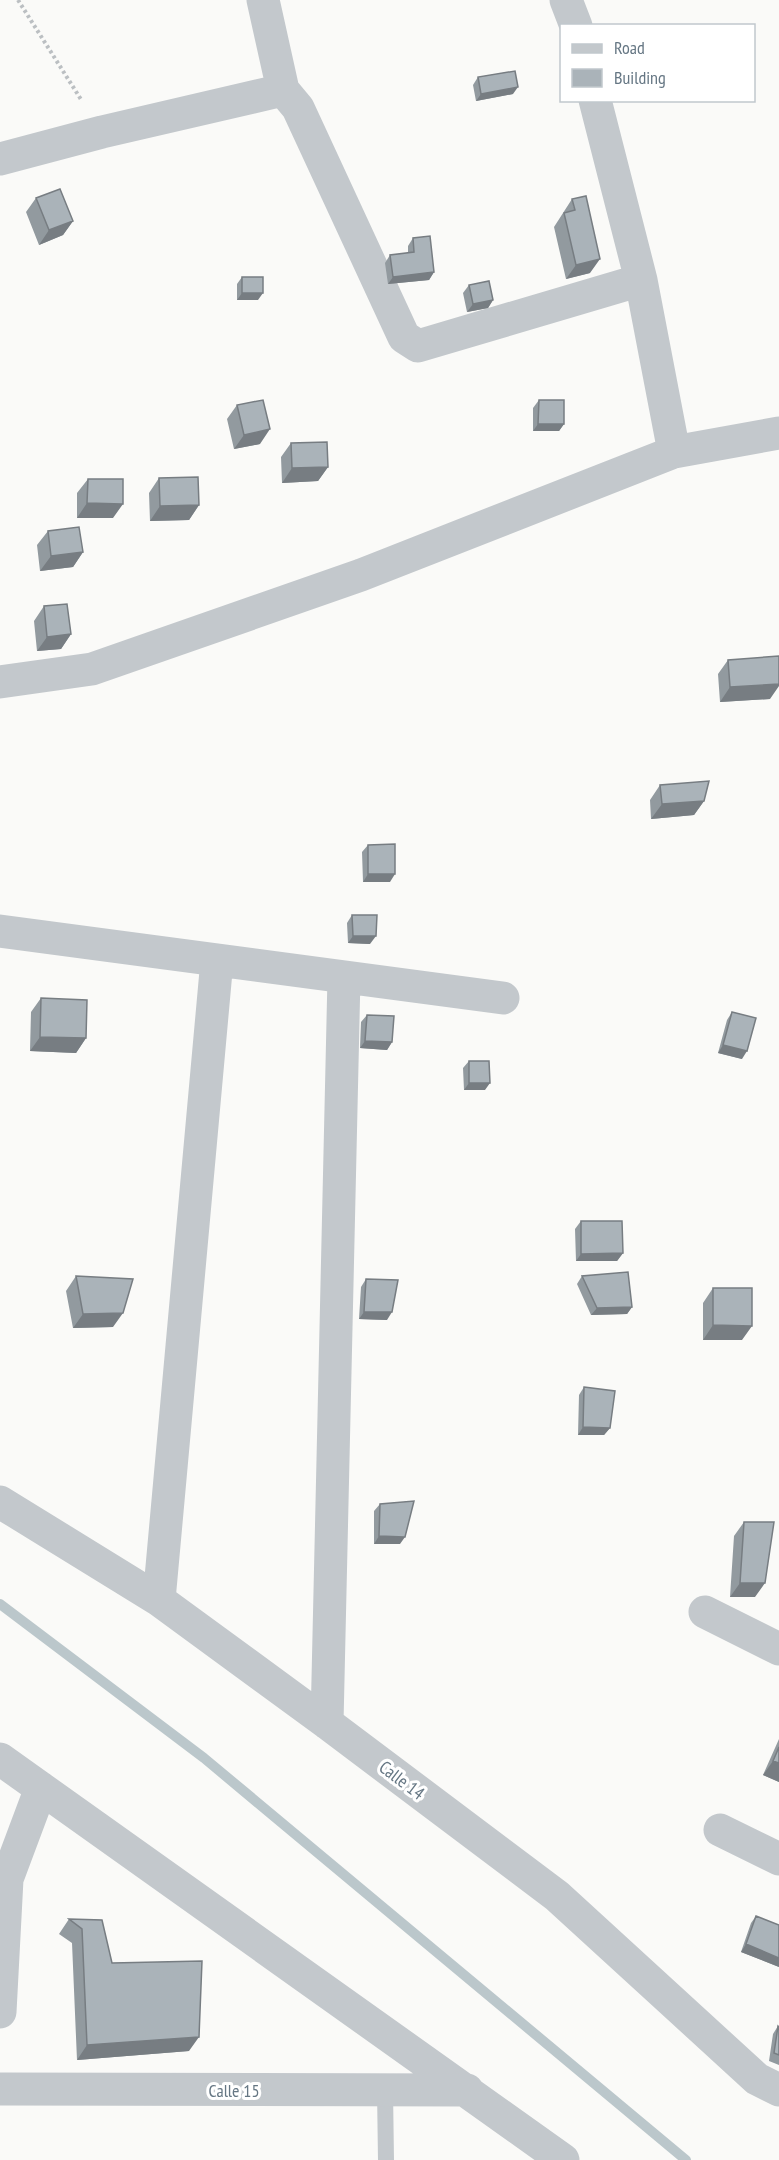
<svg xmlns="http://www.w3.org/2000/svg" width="779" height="2160" font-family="'PT Sans Narrow',sans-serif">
<rect width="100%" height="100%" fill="#fafaf8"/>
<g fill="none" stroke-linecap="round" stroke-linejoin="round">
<!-- stream -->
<path stroke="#bbc7cb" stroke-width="10" d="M0 1604 204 1758 686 2160"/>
<!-- path -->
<path stroke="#bbbfc2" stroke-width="4" stroke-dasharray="3 3" stroke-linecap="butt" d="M18 0 82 101"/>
<!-- lane -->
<path stroke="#c3c8cc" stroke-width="16" d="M385 2090 386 2160"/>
<!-- street -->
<path stroke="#c3c8cc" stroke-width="33" d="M263 0 283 90 298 108 404 337 418 346 641 280
M566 0 576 26
M595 100 641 280 674 452
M0 159 102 132 283 90
M0 682 92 669 361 575 674 452 779 433
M0 931 503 998
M0 1502 159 1600 327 1723 557 1896 757 2079 779 2090
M159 1600 217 960
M705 1612 779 1649
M327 1723 344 977
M0 1759 563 2160
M720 1830 779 1859
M0 2012 7 1879 41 1788
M0 2089 467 2090"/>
</g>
<!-- wall -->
<path fill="#929a9f" d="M478 77 513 94 476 101 473 85Z
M36 198 73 221 63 235 39 245 26 212Z
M572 199 590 273 566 279 554 227Z
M413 238 434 272 429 280 388 284 385 263 390 255 408 253V246Z
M242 277 258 300H237V284Z
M469 285 493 300 488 308 467 312 463 293Z
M539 400 564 424 559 431H533V408Z
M237 405 260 444 234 449 227 419Z
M291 443 328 467 318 481 282 483 281 457Z
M159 478 199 505 189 520 150 521 149 493Z
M88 479 113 518H77V493Z
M48 531 83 552 73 567 40 571 37 545Z
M44 606 71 634 61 649 37 651 34 621Z
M728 660 770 699 720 702 718 674Z
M660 785 704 801 694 815 651 819 650 800Z
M368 845 390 882H363L362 852Z
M352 915 370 944 348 943 347 923Z
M41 998 86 1038 76 1053 30 1051 31 1012Z
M732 1012 742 1059 718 1053 727 1020Z
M367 1015 392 1042 387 1050 360 1048 361 1022Z
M469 1061 485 1090H464L463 1068Z
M581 1221 623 1253 617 1261H576L575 1229Z
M76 1276 113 1327 73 1328 66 1291Z
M582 1276 632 1307 627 1314 591 1315 577 1284Z
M366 1279 387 1320 359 1319 361 1287Z
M713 1288 742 1340H703V1303Z
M584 1387 610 1428 604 1435H578L579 1395Z
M380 1504 400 1544H374V1511Z
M744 1522 755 1597H730L734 1536Z
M779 1739V1782L763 1775Z
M756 1916 779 1967 741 1952 751 1923Z
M69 1919 102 1920 112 1963 189 2051 77 2060 72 1943 59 1934Z
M778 2026 779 2027V2065L769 2061 773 2034Z"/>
<!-- shaded-wall -->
<path fill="#777d82" d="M518 87 513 94 476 101 481 94Z
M73 221 63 235 39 245 49 230Z
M600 259 590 273 566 279 576 265Z
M434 272 429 280 388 284 393 277Z
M242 293H263L258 300H237Z
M493 300 488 308 467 312 473 304Z
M538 424H564L559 431H533Z
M270 429 260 444 234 449 244 435Z
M328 467 318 481 282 483 292 468Z
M87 503 123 504 113 518H77Z
M199 505 189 520 150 521 160 506Z
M83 552 73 567 40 571 51 556Z
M71 634 61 649 37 651 47 637Z
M779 684V686L770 699 720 702 730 687Z
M704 801 694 815 651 819 662 804Z
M368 874H395L390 882H363Z
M353 936H376L370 944 348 943Z
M40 1037 86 1038 76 1053 30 1051Z
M365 1041 392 1042 387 1050 360 1048Z
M723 1045 747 1051 742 1059 718 1053Z
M469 1083H490L485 1090H464Z
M623 1253 617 1261H576L581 1254Z
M632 1307 627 1314 591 1315 597 1308Z
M364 1312H392L387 1320 359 1319Z
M123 1313 113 1327 73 1328 83 1314Z
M713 1325 752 1326 742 1340H703Z
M583 1427 610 1428 604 1435H578Z
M379 1536 405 1537 400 1544H374Z
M740 1583H765L755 1597H730Z
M773 1761 779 1763V1782L763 1775Z
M746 1944 779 1958V1967L741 1952Z
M199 2037 189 2051 77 2060 87 2045Z"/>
<!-- building -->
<path fill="#aab3b9" stroke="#777d82" stroke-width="1.5" d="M515 71 518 87 481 94 478 77Z
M60 189 73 221 49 230 36 198Z
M586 196 600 259 576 265 564 213 575 210 572 199Z
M430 236 434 272 393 277 390 255 414 252 413 238Z
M242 277H263V293H242Z
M489 281 493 300 473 304 469 285Z
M263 400 270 429 244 435 237 405Z
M539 400H564V424H538Z
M327 442 328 467 292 468 291 443Z
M198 477 199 505 160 506 159 478Z
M88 479H123V504L87 503Z
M79 527 83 552 51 556 48 531Z
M67 604 71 634 47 637 44 606Z
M779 656V684L730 687 728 660Z
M709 781 704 801 662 804 660 785Z
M395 844V874H368V845Z
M352 915H377L376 936H353Z
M41 998 87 1000 86 1038 40 1037Z
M732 1012 756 1018 747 1051 723 1045Z
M367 1015 394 1016 392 1042 365 1041Z
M469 1061H489L490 1083H469Z
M581 1221H622L623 1253 581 1254Z
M628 1272 632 1307 597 1308 582 1276Z
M76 1276 133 1279 123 1313 83 1314Z
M366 1279 398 1280 392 1312H364Z
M713 1288H752V1326L713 1325Z
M584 1387 615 1391 610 1428 583 1427Z
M414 1501 405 1537 379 1536 380 1504Z
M744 1522H774L765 1583H740Z
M779 1747V1763L773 1761Z
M756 1916 779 1925V1958L746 1944Z
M69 1919 102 1920 112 1963 202 1961 199 2037 87 2045 82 1929Z
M778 2026 779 2027V2055L774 2053Z"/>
<g text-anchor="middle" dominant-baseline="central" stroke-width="6" stroke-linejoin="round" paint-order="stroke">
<!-- street labels -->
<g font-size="18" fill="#657683" stroke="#fff">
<text transform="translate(402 1780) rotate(37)">Calle 14</text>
<text x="234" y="2090">Calle 15</text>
</g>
</g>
<!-- legend -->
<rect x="560" y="24" width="195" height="78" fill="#ffffff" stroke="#c1c8cd" stroke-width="1.5"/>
<rect x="572" y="44" width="30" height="9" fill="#c3c8cc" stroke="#c1c8cd" stroke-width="1.5"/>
<text x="614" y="54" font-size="18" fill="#657683">Road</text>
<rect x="572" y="69" width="30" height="18" fill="#aab3b9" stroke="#c1c8cd" stroke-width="1.5"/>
<text x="614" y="84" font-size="18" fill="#657683">Building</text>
</svg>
